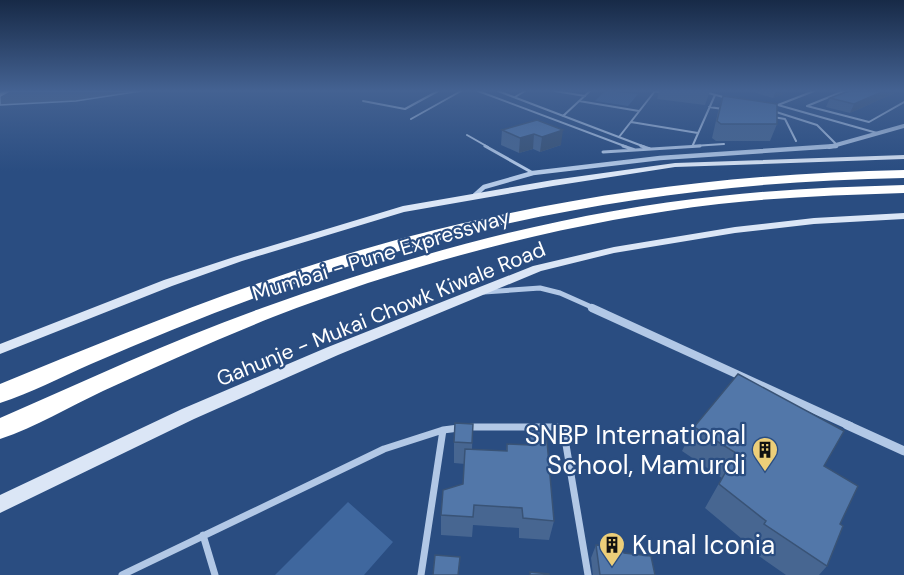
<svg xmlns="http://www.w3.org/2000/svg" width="904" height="575" font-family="'DM Sans',sans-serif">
<rect width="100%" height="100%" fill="#2a4d81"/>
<!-- green -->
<path fill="#3f679e" d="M605 91 638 94 628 106 595 101Z
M348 502 393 542 364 575H275Z"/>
<!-- water -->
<path fill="#4f698e" stroke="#a7c2e6" stroke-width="1.5" d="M0 91H141L76 101 0 105Z"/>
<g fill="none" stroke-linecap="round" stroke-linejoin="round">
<!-- lane-far2 -->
<path stroke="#b2c8e6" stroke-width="2" d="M478 91 627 147
M498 91 645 147
M555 91 585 96
M654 91 665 93
M701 91 727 98
M844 91 807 106 869 122 904 102
M515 97 525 91
M363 101 405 109 438 91
M579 101 639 111
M778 105 877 133
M778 105 814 91
M709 107 723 109
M773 111 817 125 837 145
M563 116 590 91
M773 117 785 119 796 141
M411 119 461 91
M631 122 698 133
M467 135 488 147
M619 137 655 91
M677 147 724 144
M692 147 715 95"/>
<!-- lane-far1 -->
<path stroke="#b2c8e6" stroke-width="3" d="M485 146 533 173
M623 146 635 150
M641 146 650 149
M603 152 700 146"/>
<!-- lane -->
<path stroke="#b2c8e6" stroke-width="7" d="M468 427H563L588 575
M203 535 215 575
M122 575 384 449 443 430 459 428
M421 575 443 430"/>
<!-- street-far4 -->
<path stroke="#b2c8e6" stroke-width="4" d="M829 147 904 126"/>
<!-- street-far3 -->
<path stroke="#b2c8e6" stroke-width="4.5" d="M475 195 484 187 533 173 660 158 836 146"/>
<!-- street-far2 -->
<path stroke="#b2c8e6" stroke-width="5" d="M484 292 540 288 560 293 596 309"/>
<!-- street-far1 -->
<path stroke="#b2c8e6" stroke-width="8" d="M592 308 850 426"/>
<!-- street -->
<path stroke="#b2c8e6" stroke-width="9" d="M847 425 904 451"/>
<!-- secondary -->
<path fill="#dbe6f6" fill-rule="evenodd" d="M4 91H11L0 97V93Z
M904 155V159L675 167 553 186 404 212 242 261 172 286 0 354V344L164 280 234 257 403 206 553 180 675 163Z
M904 213V219L814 224 735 233 614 253 541 271 338 355 194 419 0 513V495L182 409 328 347 533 266 614 247 735 227 814 218Z"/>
<!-- highway -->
<path fill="#fff" fill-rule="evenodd" d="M904 170V178C680 182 477 218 266 294 207 315 149 339 91 364 61 377 31 393 0 403V384C134 329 270 273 411 236 573 194 737 173 904 170Z
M904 185V193C842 195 781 197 719 204 567 222 416 262 273 317 216 340 159 365 103 391 69 407 36 427 0 439V418C87 380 172 340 262 308 409 255 564 212 720 196 781 189 842 187 904 185Z"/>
</g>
<!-- wall -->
<path fill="#476691" d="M659 91H710L705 105 657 99Z
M753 91H791L773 98 753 92Z
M849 91H899L850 113 826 107 830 98Z
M723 96 777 124 770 141H716L712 138 718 112Z
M537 120 561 145 540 152 533 149 519 153 501 145 502 130Z
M473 424 472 449 506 451 507 444 527 445 529 429 554 521 549 540 519 538V528L473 525 472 537 441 535V515L463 484 465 464 454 463V442Z
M694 427 824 466 840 524 827 566 819 575H786L746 547 748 544 705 508 722 478 682 451Z
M596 545 624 553 655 575H593L591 558Z"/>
<!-- shaded-wall -->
<path fill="#395376" d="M776 91H791L773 98Z
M884 91H899L850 113 854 104Z
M563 130 561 145 540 152 542 137Z
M534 134 533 149 519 153 520 138Z"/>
<!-- building -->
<path fill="#5277a9" stroke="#395376" stroke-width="1.5" d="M849 91H884L854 104 830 98Z
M723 96 777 104V124H721L717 121Z
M537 120 563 130 542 137 534 134 520 138 502 130Z
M738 374 844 431 824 466 858 486 840 524 843 526 827 566 764 524 766 521 719 484 736 453 694 427Z
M455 423 473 424 472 443 454 442Z
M529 429 546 430 554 521 523 518 522 508 474 505 473 517 441 515 443 490 463 484 465 449 507 451V444L530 445Z
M596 545 621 547 624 553 651 556 655 575H600Z
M435 555 460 557 458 575H433Z
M530 572 549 574V575H530Z"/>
<!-- sky -->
<linearGradient id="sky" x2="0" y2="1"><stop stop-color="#172a47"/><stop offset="0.53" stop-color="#446292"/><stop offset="1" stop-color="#446292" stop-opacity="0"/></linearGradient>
<rect width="904" height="171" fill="url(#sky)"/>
<!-- icons -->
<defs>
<symbol id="building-pin" viewBox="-11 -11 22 30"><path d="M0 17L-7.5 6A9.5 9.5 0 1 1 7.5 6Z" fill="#ecce79" stroke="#2a4d81"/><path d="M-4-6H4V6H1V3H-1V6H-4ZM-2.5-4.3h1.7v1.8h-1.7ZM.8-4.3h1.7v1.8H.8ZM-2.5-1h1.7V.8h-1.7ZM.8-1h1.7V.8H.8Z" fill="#111"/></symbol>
</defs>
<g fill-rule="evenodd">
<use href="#building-pin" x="750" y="435" width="30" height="40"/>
<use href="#building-pin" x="597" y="530" width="30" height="40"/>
</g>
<g text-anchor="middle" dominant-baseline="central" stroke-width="4.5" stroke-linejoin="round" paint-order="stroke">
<!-- street labels -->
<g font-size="21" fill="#fff" stroke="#2a4d81">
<text transform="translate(381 255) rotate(-17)">Mumbai - Pune Expressway</text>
<text transform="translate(381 314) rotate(-22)">Gahunje - Mukai Chowk Kiwale Road</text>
</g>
<!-- near-poi labels -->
<g font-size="26" fill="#fff" stroke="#2a4d81" text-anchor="end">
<text x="746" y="435">SNBP International<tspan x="746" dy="30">School, Mamurdi</tspan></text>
<text x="632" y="545" text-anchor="start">Kunal Iconia</text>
</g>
</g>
</svg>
